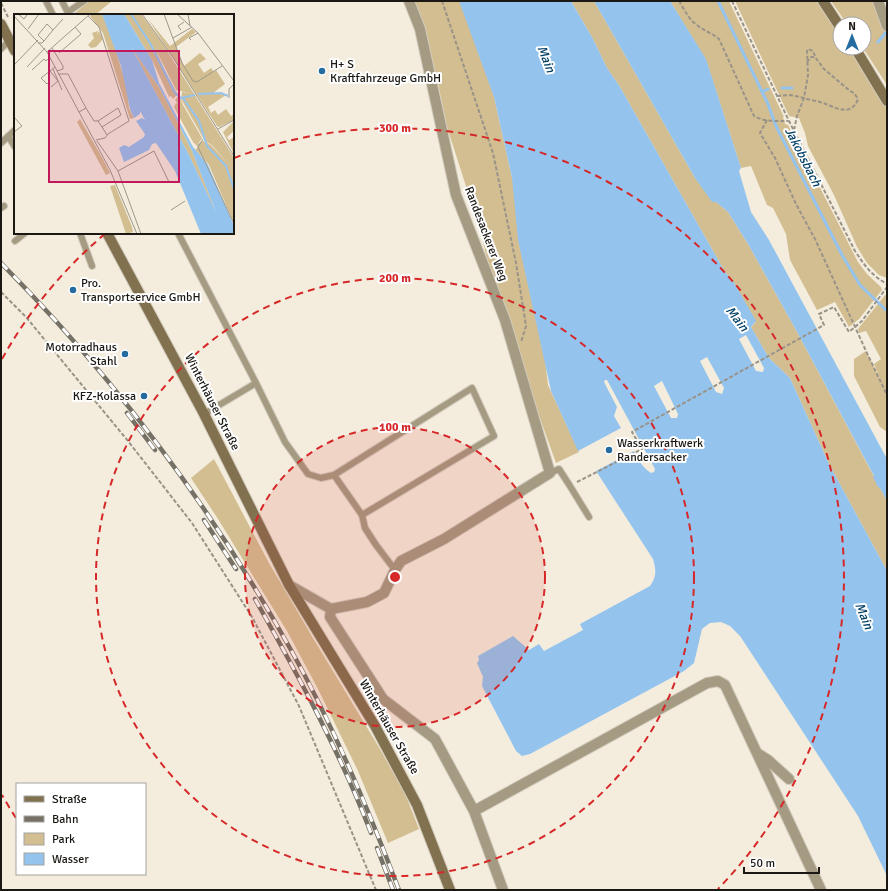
<svg xmlns="http://www.w3.org/2000/svg" width="888" height="891" font-family="Signika,sans-serif">
<rect width="100%" height="100%" fill="#f4eddd"/>
<!-- green -->
<path fill="#d3be92" d="M89 1H112L95 15H74V14Z
M412 1H463L494 97 512 178 535 249 539 312 548 385 579 452 556 463 494 290 481 233 447 127 436 74Z
M571 1H594L695 178 716 202 728 212 748 244 796 330 887 501V571L829 464 790 378 769 358 751 327 755 323 733 281 725 272 620 87 607 68 593 39Z
M670 1H729L784 117H783L785 124 788 125 858 262 867 274 881 287 882 290 859 319 849 327 835 302 817 310 790 260 786 234 773 208 767 205 751 166 741 168 706 60Z
M735 1H816L840 36V48H848L887 109V278L879 275 867 263 857 247 834 195 808 146 805 133 799 118 789 116Z
M831 1H878L887 26V85L863 48H864V24H847Z
M885 295 887 296V432L880 427 854 376V359L866 351 881 381 874 364 881 359 866 331 859 333 858 329Z
M214 459 269 563 313 638 380 749 406 796 419 829 388 843 358 771 318 689 287 631 218 519 191 478Z"/>
<!-- water -->
<path fill="#94c4ee" fill-rule="evenodd" d="M459 1H571L593 39 607 68 620 87 725 272 733 281 755 319 756 321 751 327 769 358 790 378 829 464 887 571V876L858 816 740 636 730 626 721 622 710 623 702 629 694 663 684 671 530 754 522 756 516 751 482 686 483 677 477 663 479 660 478 656 513 636 529 650 539 644 544 651 583 630 580 624 650 586C657 576 656 570 653 559L596 471 634 451C639 461 642 467 651 473L654 472 655 469 607 380H605L604 382 617 407 614 416 621 428 578 451 551 391 518 240 512 178 494 97ZM746 335 764 368 763 372 756 371 739 339ZM707 357 724 388 722 394 716 392 700 361ZM662 381 678 414 677 418H671L654 386Z
M594 1H670L706 59 741 168 739 171 751 212 769 240 887 459V501L880 488 878 487 873 477 874 476 796 330 748 244 728 212 716 202H712L695 178Z"/>
<g fill="none" stroke-linecap="round" stroke-linejoin="round">
<!-- stream -->
<path stroke="#94c4ee" stroke-width="3" d="M718 1 768 104 776 126 842 255 860 285 887 311
M878 42 887 31
M782 88H792
M762 92 768 89"/>
<defs>
<path id="service" d="M46 1 53 15
M62 1 69 15
M68 12 84 1
M1 49 9 41
M8 136 15 147
M1 143 15 130
M1 208 4 206
M80 233 92 266
M178 233 256 383 204 414
M15 241 25 233
M256 383 285 442 308 474 321 478 334 475 362 515
M550 473 559 469 570 486 589 517
M334 475 472 388 494 436 362 515 365 528 376 545 395 570"/>
<path id="minor" d="M878 1 887 26
M289 585 331 609 367 602 384 593 395 570 401 561 444 539 550 473 505 320 456 195 420 29 409 1
M331 609 330 617 383 699 435 739 474 811 503 890
M757 753 768 760 789 779
M474 811 707 683 718 681 725 685 821 890"/>
<path id="secondary" d="M823 1 840 27
M1 24 15 51
M855 48 887 101
M107 233 204 414 289 585 375 726 417 805 450 890"/>
</defs>
<!-- service casing -->
<use href="#service" stroke="#d1cbbd" stroke-width="8"/>
<!-- minor casing -->
<use href="#minor" stroke="#d1cbbd" stroke-width="12"/>
<!-- secondary casing -->
<use href="#secondary" stroke="#d1cbbd" stroke-width="12"/>
<!-- path -->
<path stroke="#999388" stroke-width="2" stroke-dasharray="4 2" stroke-linecap="butt" d="M442 1 493 153 516 263 526 326 521 342
M679 1C684 9 689 20 697 25 704 31 712 33 719 39L754 116C764 122 777 121 788 121
M732 1 789 121 855 251C865 266 871 275 887 284
M1 3 8 17
M777 96 791 95 804 98 808 75 807 51 808 49 813 51 815 56
M767 120 760 133 775 158 796 204 815 239 866 351 887 395
M794 130 797 116 804 98C810 100 817 101 823 103 835 107 851 118 858 99L854 93 850 91 824 69 815 57H811L807 62
M1 292 26 317 128 441 192 523 252 617 299 706 376 890
M577 482 642 449 632 432 824 325 819 314 834 307 849 332 862 321 887 287"/>
<!-- service -->
<use href="#service" stroke="#a59a82" stroke-width="6"/>
<!-- minor -->
<use href="#minor" stroke="#a59a82" stroke-width="10"/>
<!-- secondary -->
<use href="#secondary" stroke="#82714f" stroke-width="10"/>
<defs>
<path id="rail" d="M1 263C115 378 212 508 291 650 334 727 368 808 399 890
M127 413 155 450
M204 520 236 569
M255 599C298 675 340 752 371 833
M377 848 393 890"/>
</defs>
<!-- rail casing -->
<use href="#rail" stroke="#767167" stroke-width="4.5"/>
<!-- rail -->
<use href="#rail" stroke="#fff" stroke-width="3" stroke-dasharray="9" stroke-linecap="butt"/>
</g>
<!-- distance rings -->
<circle cx="395" cy="577" r="150" fill="#d62828" fill-opacity=".12"/>
<g fill="none" stroke="#d62828" stroke-width="2" stroke-dasharray="7 5">
<circle cx="395" cy="577" r="150"/>
<circle cx="395" cy="577" r="299"/>
<path d="M16 818A449 449 0 0 1 2 795M2 359A449 449 0 0 1 106 233M234 158A449 449 0 0 1 718 889"/>
</g>
<!-- markers -->
<g fill="#246b9f" stroke="#fff" stroke-width="1.5">
<circle cx="322" cy="71" r="4"/>
<circle cx="73" cy="290" r="4"/>
<circle cx="125" cy="354" r="4"/>
<circle cx="144" cy="396" r="4"/>
<circle cx="609" cy="450" r="4"/>
</g>
<g text-anchor="middle" dominant-baseline="central" stroke-width="4" stroke-linejoin="round" paint-order="stroke">
<!-- poi labels -->
<g font-size="12" fill="#1b1813" stroke="#fff" text-anchor="start">
<text x="330" y="64">H+ S<tspan x="330" dy="14">Kraftfahrzeuge GmbH</tspan></text>
<text x="81" y="283">Pro.<tspan x="81" dy="14">Transportservice GmbH</tspan></text>
<text x="117" y="347" text-anchor="end">Motorradhaus<tspan x="117" dy="14">Stahl</tspan></text>
<text x="136" y="396" text-anchor="end">KFZ-Kolassa</text>
<text x="617" y="443">Wasserkraftwerk<tspan x="617" dy="14">Randersacker</tspan></text>
</g>
<!-- street labels -->
<g font-size="12" fill="#1b1813" stroke="#fff">
<text transform="translate(486 234) rotate(69)">Randesackerer Weg</text>
<text transform="translate(212 402) rotate(63)">Winterhäuser Straße</text>
<text transform="translate(389 727) rotate(60)">Winterhäuser Straße</text>
</g>
<!-- water labels -->
<g font-size="13" font-style="italic" fill="#023e65" stroke="#fff">
<text transform="translate(546 59) rotate(69)">Main</text>
<text transform="translate(803 157) rotate(63)">Jakobsbach</text>
<text transform="translate(737 319) rotate(52)">Main</text>
<text transform="translate(864 616) rotate(68)">Main</text>
</g>
</g>
<!-- overview -->
<g transform="translate(14 14)">
<rect width="220" height="220" fill="#f4eddd"/>
<path d="M77 0H87L92 4 113 74 115 94 120 104 116 105 89 19 76 2ZM110 0H127L149 30 220 144V210L195 151 181 136 184 133 179 128 160 93 162 89 164 90 161 86 165 81 169 91 188 124 184 130 189 127 197 131 215 151 198 131 191 127 167 85 168 78 175 79 162 76 141 34 150 55 161 76 164 80 159 85 157 82 155 83 138 46ZM134 5 156 32 178 15 182 18 162 33 170 52 186 39 192 45 184 50 190 59 197 54 200 58 202 56 211 70 199 79 212 81 194 93 197 99 201 96 204 101 212 95 217 102 220 100V106L205 113 203 112ZM84 17 83 21 85 17 89 25 82 33 77 34 74 31 80 24 78 19ZM117 33 145 73 163 107 178 137 202 198 174 139ZM66 105 90 147 96 159 92 161 63 108ZM220 107V117L213 123 215 126 220 123V140L209 118ZM101 171 118 213 119 218 112 220 96 172Z" fill="#d3be92"/>
<path d="M88 0H110L138 46 145 69 179 133 194 151 220 212V220H187L161 157 142 129 138 130 135 136 110 148 105 134 110 131 115 133 130 123 131 120 122 107 128 104 131 106 126 97V100L120 104 116 95 107 52ZM117 33 145 73 163 107 178 137 202 198 174 139Z" fill="#94c4ee" fill-rule="evenodd"/>
<path fill="none" stroke="#94c4ee" stroke-width="2" d="M117 0 136 29 161 79 167 84 181 81M184 80 207 79 214 82M169 84 185 107 193 132 212 152 220 175"/>
<path fill="none" stroke="#9d988c" stroke-width="1" d="M4 0 10 5 13 1M128 0 160 45 220 142M150 0 168 49 179 67 183 68 208 52M163 0 184 19 220 67M174 0 176 12M0 2 33 38 96 156 123 220M74 2 85 13 115 107M14 15 25 0M39 16 49 5M167 16 164 12 170 8M159 24 178 13M177 26 175 24 184 19M24 29H28L30 27 39 16 33 10 24 21 30 27M38 34 49 52V55L43 57M33 38 76 0M45 39 67 20 61 13M0 51 24 26M13 53 31 34M39 55 48 76M18 56 30 45 32 47 36 43M36 57 44 67 37 73M44 60H54L72 94 65 98M35 68 33 70 27 64 41 53M215 84V75L220 70M72 94 80 107H84L88 113M0 103 8 112 0 118M84 107 104 94 107 101 88 113 93 121M204 115 220 106M189 125 184 133 220 210M82 126 91 124 94 120 115 107M83 127 104 157 127 220M104 157 140 137 155 168M157 196 171 187"/>
<path fill="#c2185b" fill-opacity="0.15" stroke="#c2185b" stroke-width="2" d="M35 37H165V168H35Z"/>
<rect width="220" height="220" fill="none" stroke="#1b1813" stroke-width="2"/>
</g>
<circle cx="395" cy="577" r="6" fill="#d62828" stroke="#fff" stroke-width="2"/>
<g font-size="12" text-anchor="middle" font-weight="bold" fill="#d62828" stroke="#fff" stroke-width="4" stroke-linejoin="round" paint-order="stroke">
<text x="395" y="132">300 m</text>
<text x="395" y="282">200 m</text>
<text x="395" y="431">100 m</text>
</g>
<!-- border -->
<rect width="888" height="891" fill="none" stroke="#1b1813" stroke-width="4"/>
<!-- legend -->
<rect x="16" y="783" width="130" height="92" fill="#ffffff" stroke="#a4a3a1"/>
<rect x="24" y="796" width="20" height="6" fill="#82714f" stroke="#a4a3a1"/>
<text x="52" y="803" font-size="12" fill="#1b1813">Straße</text>
<rect x="24" y="816" width="20" height="6" fill="#767167" stroke="#a4a3a1"/>
<text x="52" y="823" font-size="12" fill="#1b1813">Bahn</text>
<rect x="24" y="833" width="20" height="12" fill="#d3be92" stroke="#a4a3a1"/>
<text x="52" y="843" font-size="12" fill="#1b1813">Park</text>
<rect x="24" y="853" width="20" height="12" fill="#94c4ee" stroke="#a4a3a1"/>
<text x="52" y="863" font-size="12" fill="#1b1813">Wasser</text>
<!-- north arrow -->
<g transform="translate(852 36)"><circle r="19" fill="#ffffff" stroke="#a4a3a1"/>
<path d="M0-3L7 15L0 10L-7 15Z" fill="#246b9f"/>
<text y="-6" font-size="11" font-weight="bold" text-anchor="middle" fill="#1b1813">N</text>
</g>
<!-- scale -->
<path d="M744 867v6h75v-6" fill="none" stroke="#1b1813" stroke-width="2"/>
<text x="750" y="867" font-size="12" fill="#1b1813" stroke="#ffffff" stroke-width="3" paint-order="stroke">50 m</text>
</svg>
